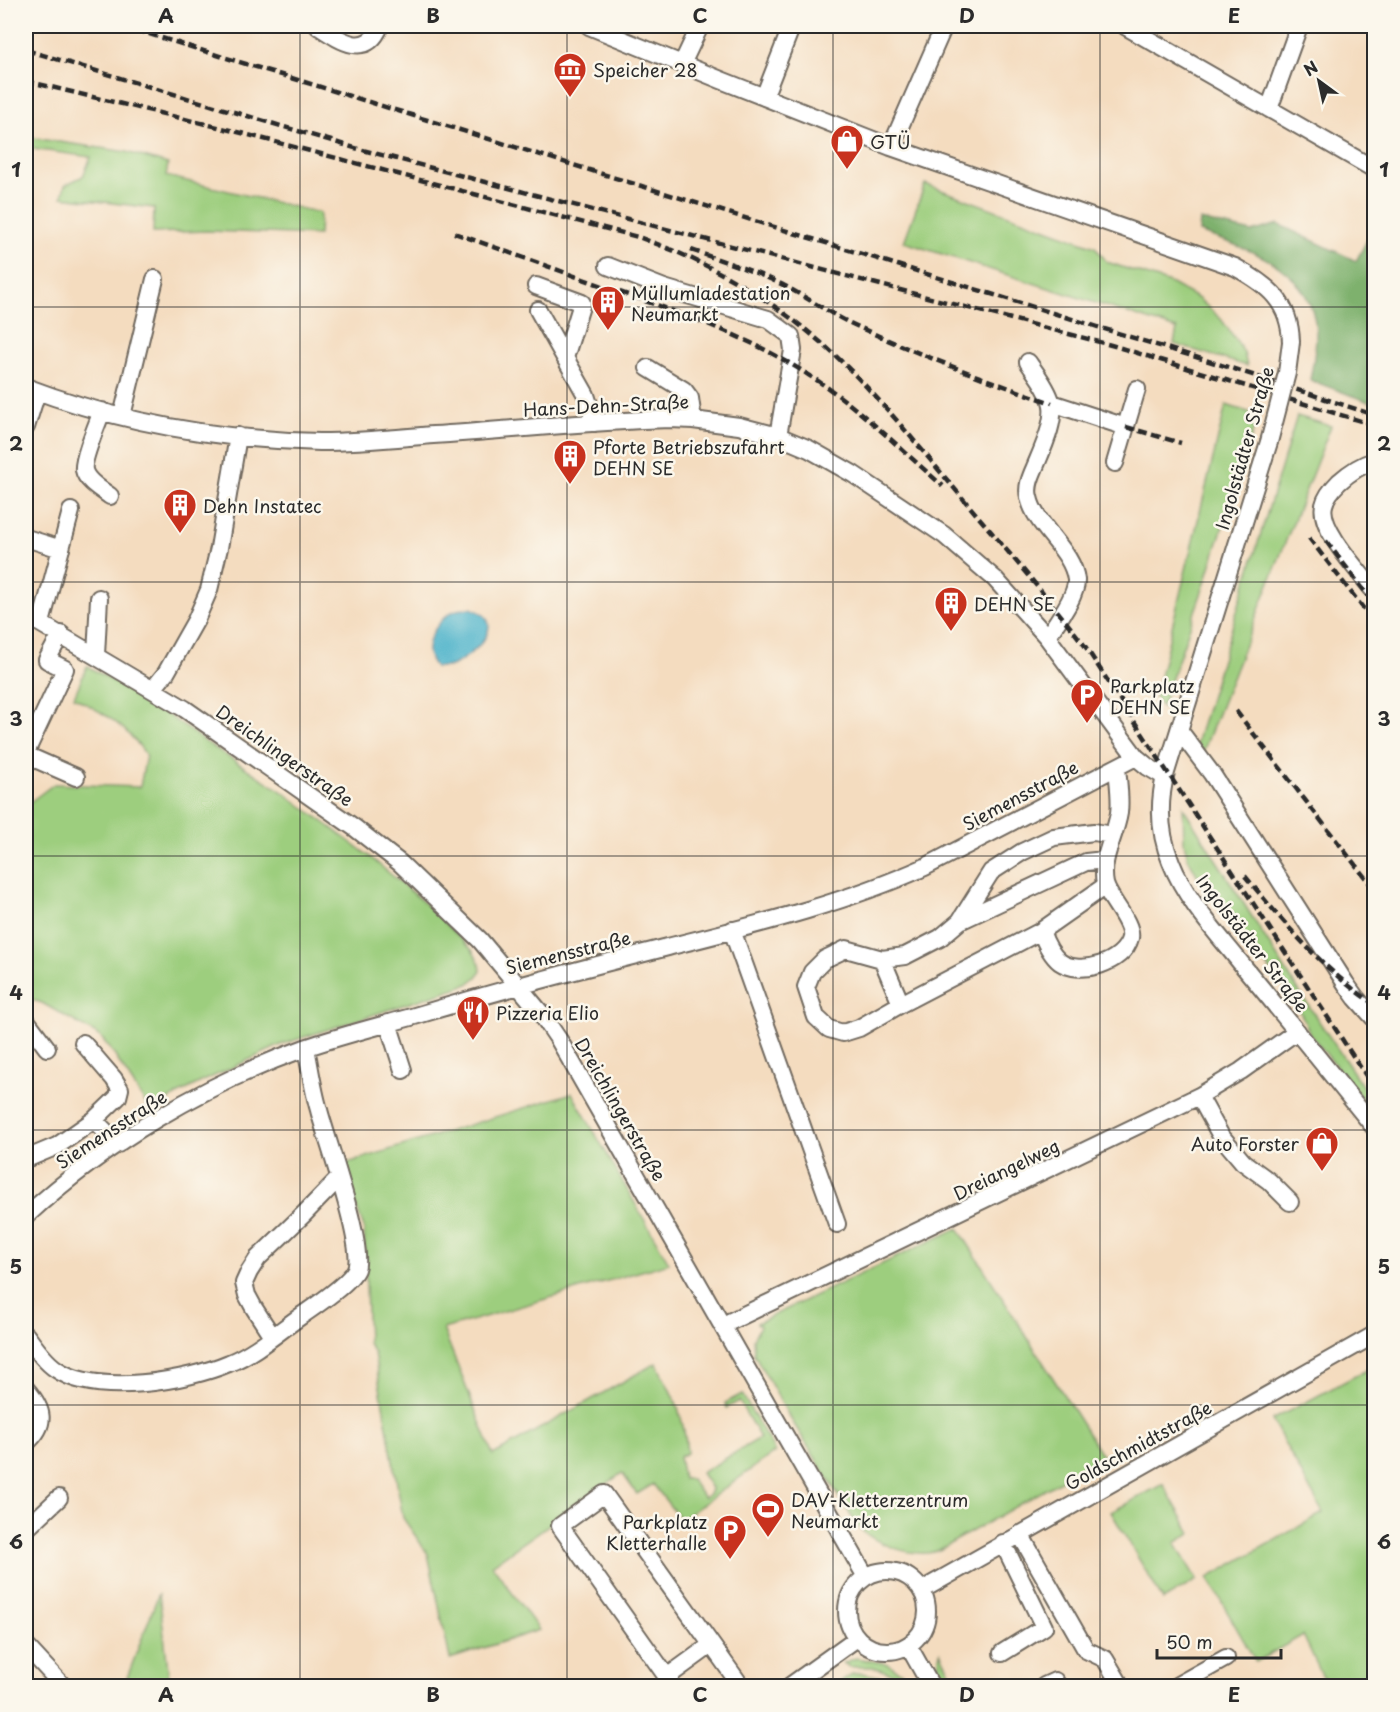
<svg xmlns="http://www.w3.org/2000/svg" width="1400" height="1712" font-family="'Playpen Sans',sans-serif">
<rect width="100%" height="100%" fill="#fbf7ec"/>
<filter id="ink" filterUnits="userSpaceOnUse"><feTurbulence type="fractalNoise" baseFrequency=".0167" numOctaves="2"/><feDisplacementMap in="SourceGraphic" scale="12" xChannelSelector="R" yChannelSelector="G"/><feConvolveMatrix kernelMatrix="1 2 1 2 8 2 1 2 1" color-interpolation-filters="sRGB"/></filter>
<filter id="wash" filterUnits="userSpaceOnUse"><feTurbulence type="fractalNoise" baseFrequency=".008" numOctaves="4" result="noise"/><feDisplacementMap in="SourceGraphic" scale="24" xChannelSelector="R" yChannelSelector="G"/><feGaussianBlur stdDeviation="1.35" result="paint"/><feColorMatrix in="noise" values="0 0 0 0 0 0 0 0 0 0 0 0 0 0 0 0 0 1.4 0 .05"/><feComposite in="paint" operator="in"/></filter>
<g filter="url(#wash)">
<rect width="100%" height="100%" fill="#f4dcbf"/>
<!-- green -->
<path fill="#9dce7e" stroke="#647c54" stroke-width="1.5" d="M26 137 127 152 168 164 166 176 320 213 319 235 207 231 153 233 154 208 62 197 65 185 83 176 91 157 26 148Z
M925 184 1095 247 1107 262 1170 283 1199 299 1221 319 1236 340 1244 353 1247 366 1174 344 1177 329 904 242Z
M1226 405 1258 415 1207 577 1162 707 1155 697Z
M1297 416 1331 426 1203 752 1196 744Z
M87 666 148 701 207 743 283 792 369 856 427 905 472 950 480 964 481 971 477 977 468 984 283 1044 197 1084 150 1110 111 1050 100 1036 42 1003 26 998V805L54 784 140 787 146 755C126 725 105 714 74 697Z
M1183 807 1300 993 1374 1103V1113L1310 1034 1296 1002 1202 884 1188 858 1184 843Z
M572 1093 669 1263 443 1329 493 1455 656 1363C674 1397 684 1414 687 1453L679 1457 683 1479H691L704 1498 710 1493 711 1488 701 1473 760 1438 739 1401 727 1408 725 1403 742 1394 775 1452 681 1520 653 1484 637 1494 622 1473 492 1565 539 1630 450 1659 428 1554 403 1518 374 1353 368 1343 364 1228 341 1165Z
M958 1228 1103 1457 939 1550C916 1560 875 1544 858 1527L789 1416 754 1354 753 1339 760 1326 757 1323Z
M1374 1366V1686H1327L1303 1635 1256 1662 1208 1578 1323 1513 1272 1420Z
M1163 1484 1191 1533 1175 1543 1197 1580 1163 1600 1111 1512Z
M159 1593 170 1686H124Z
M940 1652 957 1686H948L938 1665Z
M856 1658 889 1664 904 1675 901 1677 873 1667H850L843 1663Z
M862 1673 887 1678 902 1686H834L852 1674Z"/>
<!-- forest -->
<path fill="#7eb16d" stroke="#546e4c" stroke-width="1.5" d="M1200 220 1252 232 1278 224 1356 261 1374 227V404L1310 380C1313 364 1317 346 1316 329 1310 266 1249 250 1199 232Z"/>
<!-- water -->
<path fill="#4bb2ca" stroke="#3b6e7a" stroke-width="1.5" d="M471 608C475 610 481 612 484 615 501 633 468 657 453 665 448 668 441 667 435 667 431 662 428 657 428 650 428 635 443 614 457 610 462 609 467 609 471 608Z"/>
</g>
<g filter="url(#ink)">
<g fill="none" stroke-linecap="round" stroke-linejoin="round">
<defs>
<path id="minor" d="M318 26C338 39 366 60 380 26
M589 26 721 80 891 147 1235 267C1268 285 1290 302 1291 342
M1125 26 1374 169
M682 64 700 26
M764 97 789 33V26
M1269 109 1299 26
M891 147 944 26
M608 266 664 288 768 319 791 336 793 350 778 436
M536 286 582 303 565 358
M538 310 586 395 595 423
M1028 362C1036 374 1047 387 1051 401 1057 419 1042 450 1035 467 1031 476 1026 487 1029 497 1035 527 1073 550 1076 580 1077 596 1056 623 1047 637
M648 368 684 390 690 398 693 420
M26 387C118 422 220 440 320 442 358 442 396 438 433 435 512 430 591 421 670 419L693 420 739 426 778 436 809 449 853 474 944 535 995 579 1047 637 1136 757 1148 767 1165 777
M1052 403 1126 427
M102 411C98 422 82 460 84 470 86 481 102 490 110 496
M122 416 155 279
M26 427 37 392
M1269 442 1166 772C1158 803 1159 833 1171 862 1186 901 1219 935 1244 967 1288 1020 1331 1074 1374 1127
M1374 461C1360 465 1350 472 1339 482 1333 488 1326 496 1324 505 1318 529 1360 572 1374 591
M1115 463 1137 389
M26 538 61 549
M26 615 185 709 355 828 400 863 480 940 540 1012 559 1040 866 1577
M41 623 71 511
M96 655 99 598
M153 689 166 673 196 620 209 590 219 548 238 436
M1179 730 1212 774 1346 984 1356 998 1374 1018
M26 752 65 669 47 660 61 634
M26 755 76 777
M1105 886 1041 931 901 1004 859 1028 843 1033 829 1029 816 1017 806 987 812 972 825 959 846 949 882 959 905 956 940 938 960 921 991 872 1022 852 1054 837 1094 832 1112 835
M960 921 1086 862 1104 860
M732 930 837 1224
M1041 931C1045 942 1051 955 1060 962 1080 976 1124 963 1130 938 1133 922 1109 900 1105 884 1100 858 1115 838 1119 813 1121 799 1118 781 1117 767
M882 959 901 1004
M26 1020 47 1048
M388 1023 403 1070
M83 1043 114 1079 120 1089 118 1097 94 1120
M1199 1096 1221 1136 1243 1162 1269 1181 1290 1202
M26 1159 57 1146 94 1120 118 1144
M26 1216C105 1143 203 1085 305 1048 342 1035 380 1026 418 1015 501 990 584 968 668 947 755 925 843 904 925 867L1136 757
M723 1325 1199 1096 1241 1071 1297 1031
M26 1335C35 1347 44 1361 56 1369 96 1397 187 1381 229 1363 255 1353 278 1332 301 1316 314 1307 350 1283 356 1269 365 1246 326 1138 319 1110 313 1090 310 1068 306 1048
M272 1336 254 1308 247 1295 244 1283 249 1272 258 1258 304 1214 339 1178
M26 1389C43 1409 48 1424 26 1443
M26 1529 59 1498
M1020 1534 1086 1650 1105 1659 1121 1686
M847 1611a40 40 0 1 1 80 0a40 40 0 1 1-80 0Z
M922 1590 1374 1335
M711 1645 667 1677 560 1526 604 1494 741 1686
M908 1645 931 1686
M26 1646 63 1686
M1002 1653 1044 1627 1003 1543
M790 1686 857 1638
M1044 1686 1055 1681 1058 1686
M1176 1686 1226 1658"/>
</defs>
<!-- minor casing -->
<use href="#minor" stroke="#71695f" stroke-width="20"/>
<!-- minor -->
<use href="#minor" stroke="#fff" stroke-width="16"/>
<!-- rail -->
<path stroke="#2b2b2b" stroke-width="4.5" stroke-dasharray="9 4.5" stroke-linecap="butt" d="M123 26 1231 368 1374 415
M26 50 355 148 1111 345 1374 425
M26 81 222 128 638 237C707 261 771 298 826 347 875 391 917 445 960 495 1002 545 1045 594 1085 646L1374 1088
M454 233C514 254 574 276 634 297 694 318 753 339 807 374 857 405 899 448 943 486
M691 250C723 261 755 271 785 286 806 297 826 311 848 322 914 353 983 379 1052 403
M1126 427 1181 443
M1309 538 1374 622
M1326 541 1374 603
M1236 711 1374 889
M1245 876C1284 923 1323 970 1374 1004"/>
<defs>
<path id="minor-bridge" d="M1269 442 1287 373 1291 342"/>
</defs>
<!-- minor-bridge casing -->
<use href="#minor-bridge" stroke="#71695f" stroke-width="20" stroke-linecap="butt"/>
<!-- minor-bridge -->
<use href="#minor-bridge" stroke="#fff" stroke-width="16"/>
</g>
</g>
<!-- grid -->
<path fill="none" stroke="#2b2b2b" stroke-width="1.5" stroke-opacity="0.55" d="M300 26V1686M567 26V1686M833 26V1686M1100 26V1686M26 307H1374M26 582H1374M26 856H1374M26 1130H1374M26 1405H1374"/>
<!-- icons -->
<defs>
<symbol id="museum-pin" viewBox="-11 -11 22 30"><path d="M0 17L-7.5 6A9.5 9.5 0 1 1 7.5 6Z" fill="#c8321e" stroke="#fbf7ec"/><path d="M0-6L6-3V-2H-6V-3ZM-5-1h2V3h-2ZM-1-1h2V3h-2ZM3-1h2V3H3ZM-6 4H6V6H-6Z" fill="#fff"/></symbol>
<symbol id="shop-pin" viewBox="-11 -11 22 30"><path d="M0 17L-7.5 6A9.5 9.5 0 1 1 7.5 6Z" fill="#c8321e" stroke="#fbf7ec"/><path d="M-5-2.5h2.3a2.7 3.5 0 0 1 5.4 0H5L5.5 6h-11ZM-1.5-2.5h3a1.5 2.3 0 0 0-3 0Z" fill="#fff"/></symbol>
<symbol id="building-pin" viewBox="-11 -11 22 30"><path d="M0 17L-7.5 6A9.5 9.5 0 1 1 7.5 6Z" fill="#c8321e" stroke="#fbf7ec"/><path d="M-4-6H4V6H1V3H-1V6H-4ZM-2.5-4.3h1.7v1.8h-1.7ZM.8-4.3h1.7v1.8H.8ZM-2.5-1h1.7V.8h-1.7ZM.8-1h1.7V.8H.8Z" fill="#fff"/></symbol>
<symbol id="parking-pin" viewBox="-11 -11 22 30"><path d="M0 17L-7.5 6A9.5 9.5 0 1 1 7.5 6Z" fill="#c8321e" stroke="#fbf7ec"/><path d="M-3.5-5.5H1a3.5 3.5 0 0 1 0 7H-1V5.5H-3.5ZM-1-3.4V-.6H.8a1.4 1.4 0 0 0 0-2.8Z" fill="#fff"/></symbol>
<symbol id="restaurant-pin" viewBox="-11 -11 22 30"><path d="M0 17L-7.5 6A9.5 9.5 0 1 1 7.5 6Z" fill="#c8321e" stroke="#fbf7ec"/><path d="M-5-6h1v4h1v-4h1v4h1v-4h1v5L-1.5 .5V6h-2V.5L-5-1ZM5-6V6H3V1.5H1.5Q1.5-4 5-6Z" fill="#fff"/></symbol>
<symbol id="stadium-pin" viewBox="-11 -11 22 30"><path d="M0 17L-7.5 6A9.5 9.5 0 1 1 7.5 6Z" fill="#c8321e" stroke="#fbf7ec"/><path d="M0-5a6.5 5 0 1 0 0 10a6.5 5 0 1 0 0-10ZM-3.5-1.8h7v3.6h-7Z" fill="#fff"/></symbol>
</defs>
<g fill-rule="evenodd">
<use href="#museum-pin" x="551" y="50" width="38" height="52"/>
<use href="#shop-pin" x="828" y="122" width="38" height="52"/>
<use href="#building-pin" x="589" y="283" width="38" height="52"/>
<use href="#building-pin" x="551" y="437" width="38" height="52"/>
<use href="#building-pin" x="161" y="486" width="38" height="52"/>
<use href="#building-pin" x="932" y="584" width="38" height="52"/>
<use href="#parking-pin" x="1068" y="676" width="38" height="52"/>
<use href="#restaurant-pin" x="454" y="993" width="38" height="52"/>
<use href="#shop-pin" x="1303" y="1124" width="38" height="52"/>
<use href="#stadium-pin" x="749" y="1490" width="38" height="52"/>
<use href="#parking-pin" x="711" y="1512" width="38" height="52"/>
</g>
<g text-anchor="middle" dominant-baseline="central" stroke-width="5" stroke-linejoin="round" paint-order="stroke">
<!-- poi labels -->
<g font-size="18" fill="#2b2b2b" stroke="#fbf7ec" text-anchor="start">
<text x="593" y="69">Speicher 28</text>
<text x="870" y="141">GTÜ</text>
<text x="631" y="292">Müllumladestation<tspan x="631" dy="21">Neumarkt</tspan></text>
<text x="593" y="446">Pforte Betriebszufahrt<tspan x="593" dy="21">DEHN SE</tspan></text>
<text x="203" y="505">Dehn Instatec</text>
<text x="974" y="603">DEHN SE</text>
<text x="1110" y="685">Parkplatz<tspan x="1110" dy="21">DEHN SE</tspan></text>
<text x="496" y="1012">Pizzeria Elio</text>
<text x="1299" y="1143" text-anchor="end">Auto Forster</text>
<text x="791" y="1499">DAV-Kletterzentrum<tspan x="791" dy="21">Neumarkt</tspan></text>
<text x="707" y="1521" text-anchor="end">Parkplatz<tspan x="707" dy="21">Kletterhalle</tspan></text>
</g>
<!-- street labels -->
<g font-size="18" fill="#2b2b2b" stroke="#fbf7ec">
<text transform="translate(606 405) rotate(-3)">Hans-Dehn-Straße</text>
<text transform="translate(1244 448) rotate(-74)">Ingolstädter Straße</text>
<text transform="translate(285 755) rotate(35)">Dreichlingerstraße</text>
<text transform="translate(1020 795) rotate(-28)">Siemensstraße</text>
<text transform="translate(1253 943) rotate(52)">Ingolstädter Straße</text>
<text transform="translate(568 952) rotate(-14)">Siemensstraße</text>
<text transform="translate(621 1109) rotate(60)">Dreichlingerstraße</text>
<text transform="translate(111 1129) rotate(-33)">Siemensstraße</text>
<text transform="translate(1006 1169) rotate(-26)">Dreiangelweg</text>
<text transform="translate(1138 1445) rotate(-29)">Goldschmidtstraße</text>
</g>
</g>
<!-- margin -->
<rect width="1400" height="1712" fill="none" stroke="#fbf7ec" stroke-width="66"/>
<!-- north arrow -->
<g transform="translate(1319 81) rotate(327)" stroke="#fbf7ec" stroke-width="4.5" paint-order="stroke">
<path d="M0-4.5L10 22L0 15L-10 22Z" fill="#2b2b2b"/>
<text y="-9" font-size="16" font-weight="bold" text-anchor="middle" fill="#2b2b2b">N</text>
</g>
<!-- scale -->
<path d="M1157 1649v9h124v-9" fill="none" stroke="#2b2b2b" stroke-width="3"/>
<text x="1166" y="1649" font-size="18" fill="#2b2b2b" stroke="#fbf7ec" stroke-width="4.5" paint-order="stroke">50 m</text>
<rect x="33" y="33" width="1334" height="1646" fill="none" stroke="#2b2b2b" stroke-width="2"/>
<g font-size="20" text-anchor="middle" font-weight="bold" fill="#2b2b2b">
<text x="166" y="23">A</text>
<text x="433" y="23">B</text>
<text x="700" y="23">C</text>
<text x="967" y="23">D</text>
<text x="1234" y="23">E</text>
<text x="16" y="177">1</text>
<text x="1384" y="177">1</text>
<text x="16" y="451">2</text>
<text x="1384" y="451">2</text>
<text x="16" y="726">3</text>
<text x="1384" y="726">3</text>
<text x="16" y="1000">4</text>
<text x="1384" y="1000">4</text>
<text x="16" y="1274">5</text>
<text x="1384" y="1274">5</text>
<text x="16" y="1549">6</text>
<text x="1384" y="1549">6</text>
<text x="166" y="1702">A</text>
<text x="433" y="1702">B</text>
<text x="700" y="1702">C</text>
<text x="967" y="1702">D</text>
<text x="1234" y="1702">E</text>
</g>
</svg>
